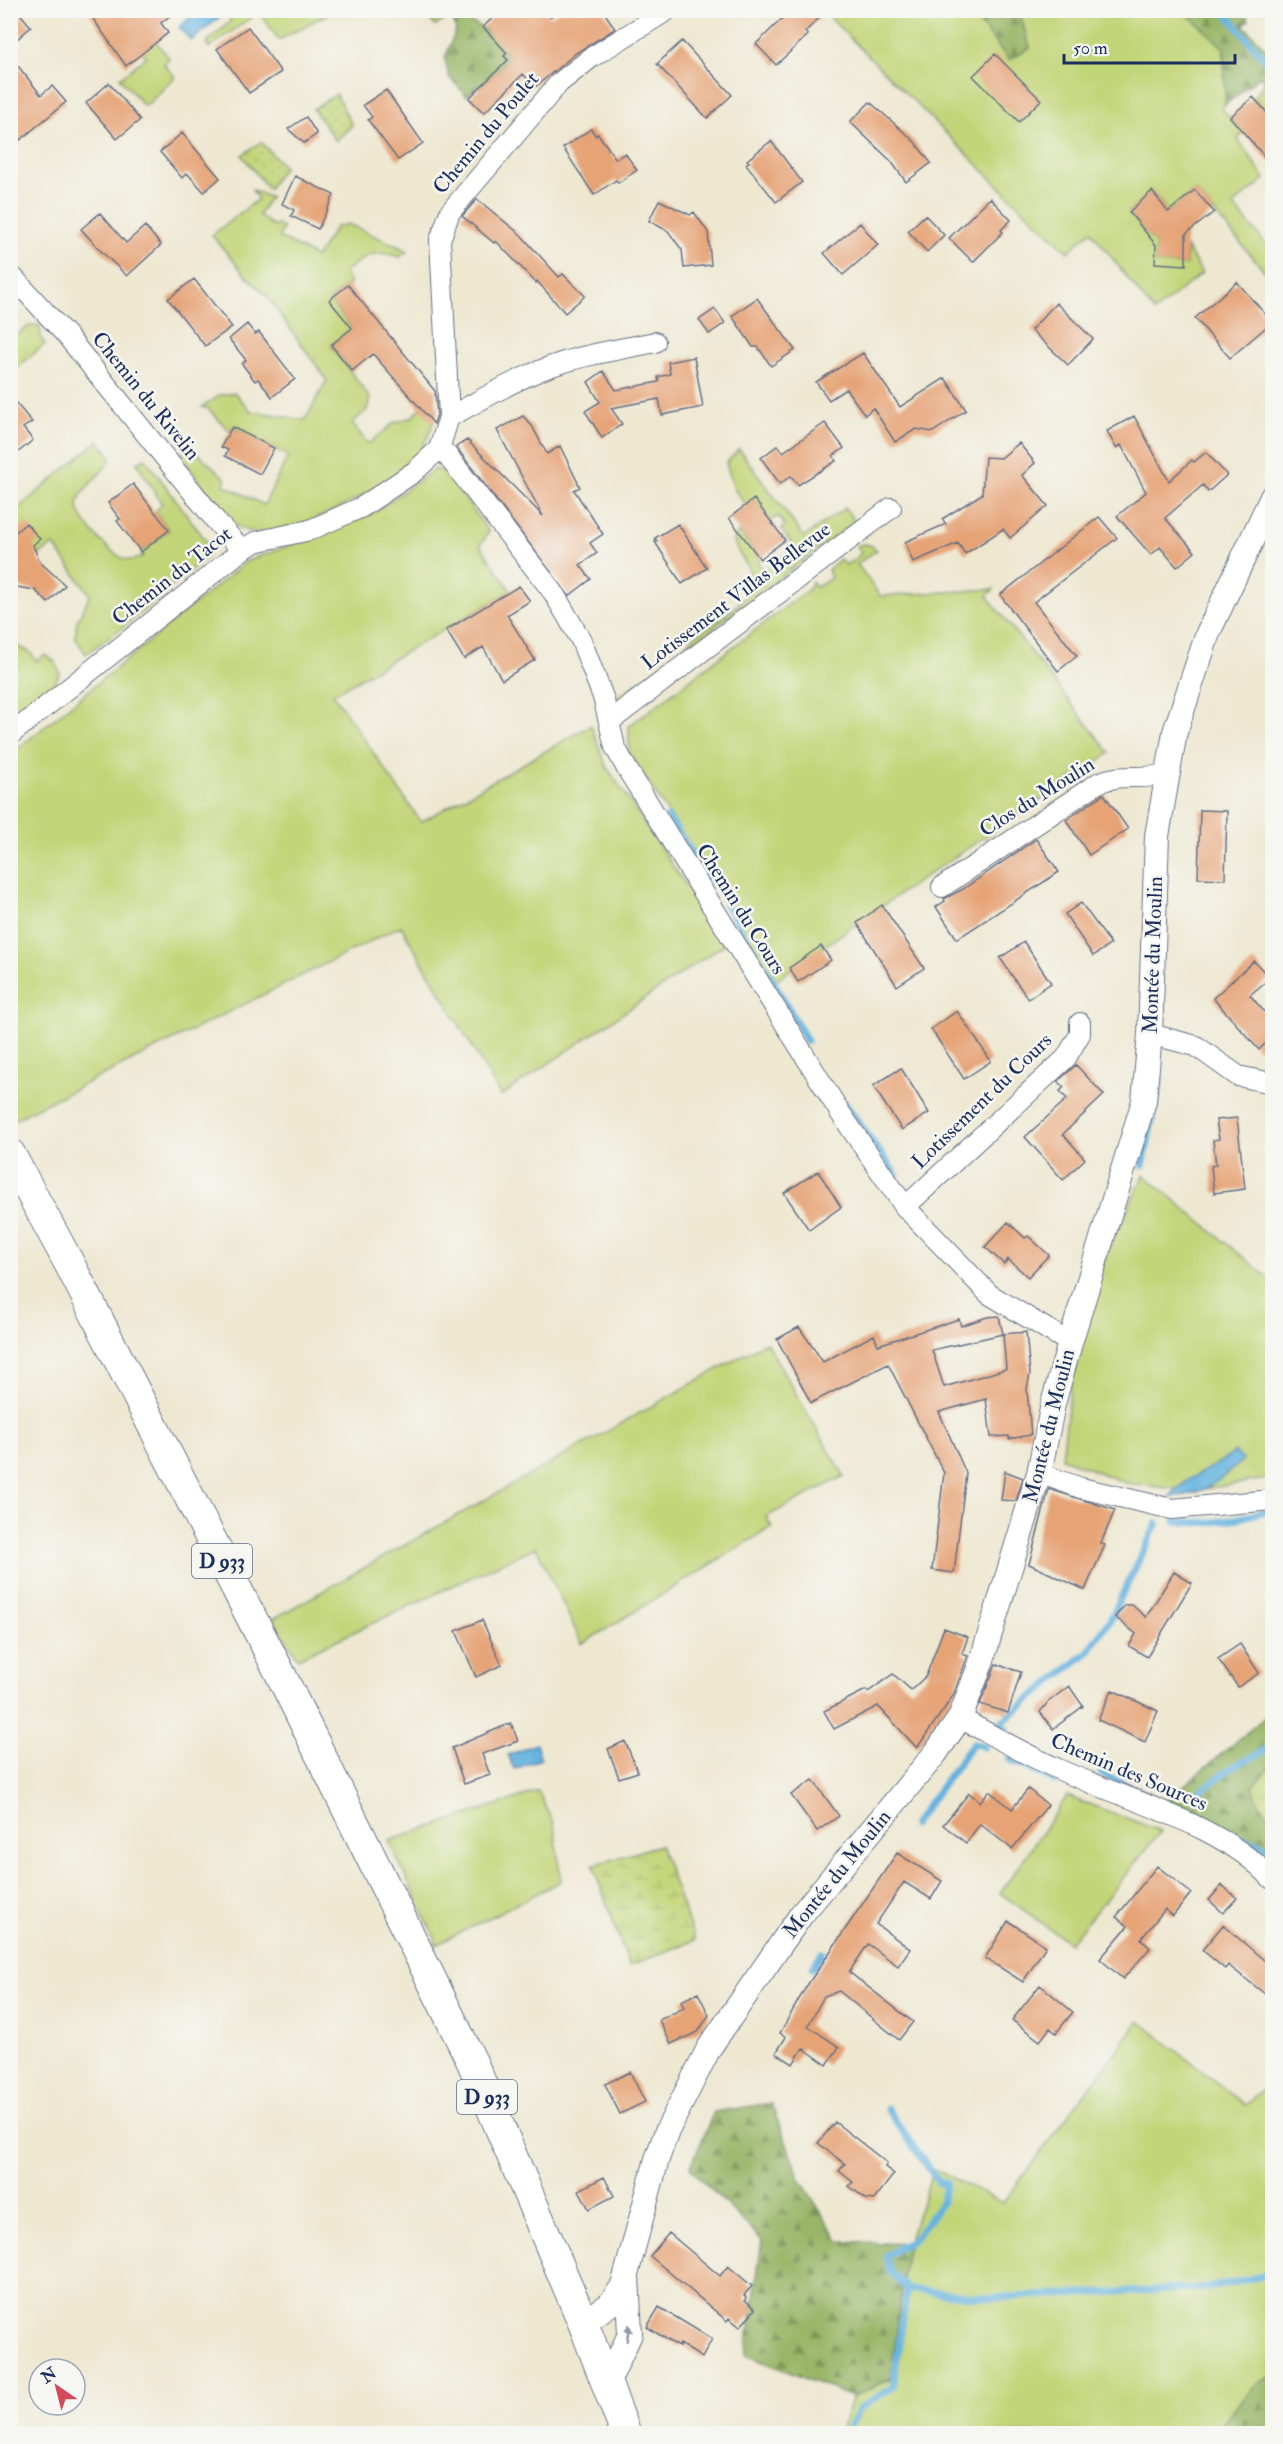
<svg xmlns="http://www.w3.org/2000/svg" width="1283" height="2444" font-family="'IM FELL Double Pica',serif">
<defs>
<pattern id="forest-firs" width="22" height="20" patternUnits="userSpaceOnUse" patternTransform="scale(1.5)"><rect width="22" height="20" fill="#99b668"/><path d="M5 1l3.5 6h-7zM16 11l3.5 6h-7z" fill="#7c9459"/></pattern>
<pattern id="wetland-marsh" width="20" height="14" patternUnits="userSpaceOnUse" patternTransform="scale(1.5)"><rect width="20" height="14" fill="#c2d578"/><path d="M1 5h8M5 5V1M11 12h8M15 12V8" fill="none" stroke="#a6b76a"/></pattern>
<pattern id="garden-dots" width="8" height="8" patternUnits="userSpaceOnUse" patternTransform="scale(1.5)"><rect width="8" height="8" fill="#c2d578"/><path d="M2 2h.1M6 6h.1" fill="none" stroke="#a6b76a" stroke-width="1.8" stroke-linecap="round"/></pattern>
</defs>
<rect width="100%" height="100%" fill="#f6f6f2"/>
<filter id="ink" filterUnits="userSpaceOnUse"><feTurbulence type="fractalNoise" baseFrequency=".0167" numOctaves="2"/><feDisplacementMap in="SourceGraphic" scale="12" xChannelSelector="R" yChannelSelector="G"/><feConvolveMatrix kernelMatrix="1 2 1 2 8 2 1 2 1" color-interpolation-filters="sRGB"/></filter>
<filter id="wash" filterUnits="userSpaceOnUse"><feTurbulence type="fractalNoise" baseFrequency=".008" numOctaves="4" result="noise"/><feDisplacementMap in="SourceGraphic" scale="24" xChannelSelector="R" yChannelSelector="G"/><feGaussianBlur stdDeviation="1.35" result="paint"/><feColorMatrix in="noise" values="0 0 0 0 0 0 0 0 0 0 0 0 0 0 0 0 0 1.4 0 .05"/><feComposite in="paint" operator="in"/></filter>
<g filter="url(#wash)">
<rect width="100%" height="100%" fill="#eee8d1"/>
<!-- grass -->
<path fill="#c2d578" stroke="#6e826b" stroke-width="1.5" d="M827 10 976 11V19L1030 48 1019 11H1184L1224 48 1225 105 1221 108 1244 132 1238 139 1265 179 1233 205 1272 251V280L1195 190 1168 212 1152 191 1129 212 1156 245 1155 263 1186 265 1187 248 1202 273 1154 312 1091 231 1068 252 1008 195 825 13Z
M229 11V10L333 11 279 40 259 12 209 48 206 43 230 22Z
M423 11H460L435 26Z
M141 22 169 58 164 64 175 77 148 104 143 105 120 78 146 57 143 52Z
M1266 81 1272 88V118L1254 97Z
M252 190 270 197 259 215 275 227 277 224 283 228 279 237 316 257 336 227 348 224 408 251 400 257C370 249 368 255 344 272L350 283 329 300 352 328 331 345 370 398 367 410 352 423 368 444 394 423 412 417 421 408 428 416 437 408 430 433 421 449 424 451C398 482 280 549 240 528 223 519 195 475 182 457L184 445H189L226 479 224 485 264 505 288 456 239 430 232 427 230 431 207 408 202 407 220 395 235 393 251 411 305 420 327 380 266 295 246 276 212 235 258 199Z
M40 325 41 338 45 344 11 373V339L29 326Z
M98 441 107 450 111 459C104 473 79 490 78 504 77 519 111 555 125 559 131 561 138 559 143 556L141 552 169 530 155 512 162 504 137 463 145 458 207 542 208 556 125 626 86 654 75 637 77 621 90 595 54 545 39 555 17 550 11 545 10 515Z
M739 449 804 537 845 508 855 521 616 702 617 697 680 652C694 628 756 607 751 576 749 562 734 553 734 538L739 532 760 559 758 563 764 570 795 548 781 529 785 525 778 516 770 521 754 499 746 505 735 491 726 463Z
M435 469 445 471 489 532 480 545 511 591 333 694 421 822 591 725 606 766 725 944 501 1096 401 926 13 1120 10 1116V755L247 561 370 515Z
M863 544 870 545 877 550 857 564 880 596 994 589 987 596 1110 753 907 889 776 980 629 753V726L808 590 812 582 817 587 831 578 828 570 840 559 846 565 861 554 857 546Z
M11 643 30 652 37 661 45 655 55 662 60 673 54 684 11 720Z
M1144 1175 1272 1281V1478L1193 1491 1126 1483 1062 1458 1075 1348 1107 1252Z
M766 1342 844 1476 766 1517 772 1527 582 1644 536 1547 298 1658 273 1619Z
M538 1791 554 1824 561 1881 436 1945 435 1938 389 1841Z
M1067 1796 1161 1831 1070 1943 1000 1893Z
M1139 2021 1245 2105 1272 2083V2376L1258 2383 1213 2433 839 2434 852 2397 891 2378 907 2244 934 2169 1003 2203Z"/>
<!-- forest -->
<path fill="url(#forest-firs)" stroke="#5a7263" stroke-width="1.5" d="M474 10 471 22C485 28 506 44 508 60L480 88 477 86 467 96 449 77 445 58 456 30 452 15 460 11Z
M976 11H1019L1030 48 1009 60 976 18Z
M1184 11H1244L1249 20 1243 25 1272 55V88L1260 76 1225 105 1224 48Z
M1271 1712 1272 1713V1854L1233 1830 1167 1800Z
M771 2103 800 2179 839 2241 907 2244 891 2378 852 2397 746 2355 762 2240 690 2168 714 2112Z
M1272 2376V2433H1213L1258 2383Z"/>
<!-- wetland -->
<path fill="url(#wetland-marsh)" stroke="#6e826b" stroke-width="1.5" d="M1272 1768V1821L1257 1800 1253 1786 1268 1769Z
M660 1845 695 1940 629 1966 593 1865Z"/>
<!-- garden -->
<path fill="url(#garden-dots)" stroke="#6e826b" stroke-width="1.5" d="M336 94 352 125 336 141 313 109Z
M261 142 284 167 268 189 242 155Z"/>
<!-- water -->
<path fill="#65b3df" stroke="#40719e" stroke-width="1.5" d="M198 10 217 11 221 16 191 41 179 27Z
M1235 1452 1243 1460C1221 1480 1200 1498 1170 1496 1187 1476 1214 1468 1235 1452Z
M536 1744 541 1759 514 1769 508 1755Z"/>
<g fill="none" stroke-linecap="round" stroke-linejoin="round">
<!-- stream -->
<path stroke="#65b3df" stroke-width="7" d="M1223 10 1272 68
M668 817 710 881
M726 905 768 972 807 1041
M844 1102 896 1175
M1143 1165 1160 1079
M10 1290 15 1286
M1176 1521C1210 1526 1240 1519 1272 1509
M1007 1729 999 1724 1088 1652 1110 1620 1157 1523
M1009 1759 1055 1781
M1101 1773 1147 1795
M1197 1793 1234 1766 1272 1747
M913 1825 973 1743 984 1747
M1214 1826 1272 1850
M812 1968 822 1953
M887 2109 939 2183H946L942 2202 916 2237 886 2256 889 2270 907 2289
M907 2289 989 2298 1207 2288 1272 2274
M845 2434 860 2408 893 2387 907 2289"/>
</g>
<g id="blocks">
<!-- building -->
<path fill="#e6a376" fill-rule="evenodd" d="M10 10H17L31 27 10 45Z
M87 10H177L161 23 168 33 126 66Z
M501 10H546L550 17 562 10H603L615 29 576 53 535 87 523 74 484 113 469 98 508 60 504 56 507 53 483 27Z
M791 10H827L805 32 808 35 776 65 756 44Z
M248 27 281 72 249 93 217 49Z
M682 41 732 95 707 118 657 64Z
M995 54 1041 100 1019 122 973 76Z
M10 56 41 95 52 86 66 102 19 141 10 130Z
M109 83 140 120 117 139 86 103Z
M386 90 423 143 398 160 368 120 372 117 363 105Z
M1253 97 1272 118V165L1230 117Z
M870 102 914 141 931 163 906 182 891 161 850 122Z
M306 117 317 134 304 143 288 129Z
M591 129 596 136 598 134 616 159 625 153 637 170 618 183 616 180 594 195 563 148Z
M182 133 220 178 204 192 187 173 182 178 160 152Z
M771 141 802 182 776 202 746 164 749 162 747 160Z
M295 176 334 195 318 229 291 216 294 210 282 204Z
M1195 190 1214 212 1186 234V265L1155 263 1156 245 1129 212 1152 191 1168 212Z
M990 198 1011 220 1001 230 1003 232 973 262 949 238Z
M477 199 521 235 559 277 563 274 585 296 565 313 537 281 536 283 496 241 494 243 462 216Z
M659 200 690 215 694 212 708 232 711 265 684 268 682 250 668 231 649 221Z
M100 213 126 243 145 226 161 245 127 276 100 250 81 229Z
M925 215 944 235 927 252 908 231Z
M860 223 878 245 843 275 824 253Z
M194 279 232 327 205 346 168 299Z
M1237 282 1272 322 1230 358 1195 318Z
M348 285 435 391 437 415 434 424 373 354 352 371 331 345 352 328 329 300Z
M757 298 795 350 771 366 758 347H753L732 316Z
M1056 303 1093 339 1068 365 1031 330Z
M715 309 725 323 709 334 699 320Z
M247 324 255 334 259 332 295 379 272 397 258 379 255 381 242 364 246 360 229 339Z
M863 353 900 407 945 378 966 410 933 432 916 429 895 442 873 408 865 415 846 389 829 400 816 382Z
M694 357 703 407 662 415 659 399 611 408 622 424 602 438 585 411 600 402 588 382 603 371 616 390 659 382 658 377 670 374 668 362Z
M10 396 32 422 23 428 33 440 10 459Z
M523 416 532 426 547 454 560 446 580 487 574 490 603 534 590 543 597 553 580 565 591 579 569 596 456 447 467 440 543 516 497 430Z
M1134 416 1169 481 1192 460 1194 462 1206 452 1227 475 1208 492 1203 485 1165 518 1195 552 1177 567 1160 547 1151 555 1117 516 1146 492 1121 445 1116 448 1107 431Z
M825 423 844 448 833 456 836 461 798 485 791 476 780 484 761 458 778 445 783 452Z
M232 427 274 448 260 474 225 456 228 450 221 447Z
M1019 443 1035 463 1022 475 1048 506 1010 538 1003 529 965 554 958 543 913 562 905 542 946 524 942 519 982 494 985 457 1001 458Z
M133 484 169 530 141 552 117 521 120 519 108 503Z
M754 499 785 540 760 559 729 518Z
M1099 517 1117 538 1034 602 1077 656 1058 671 1000 595Z
M26 523 40 539 33 545 40 562 65 585 48 603 35 590 10 586V537Z
M678 524 707 568 682 584 655 542 657 541 655 538Z
M519 586 530 601 507 615 535 660 502 680 483 647 464 659 446 630Z
M1104 794 1128 829 1089 855 1066 820Z
M1200 810 1227 811 1225 879 1198 878Z
M1036 839 1059 872 957 939 936 907 945 901 944 899 963 889Z
M1081 903 1111 944 1093 956 1065 914Z
M882 905 924 968 897 986 857 923Z
M1024 942 1051 983 1028 999 1000 958Z
M821 946 831 960 798 982 789 968Z
M1254 961 1270 978 1250 995 1272 1021V1037L1259 1050 1213 998Z
M957 1011 991 1061 964 1079 931 1029Z
M1076 1065 1104 1095 1063 1134 1085 1159 1063 1180 1025 1137 1067 1099 1060 1091 1064 1087 1058 1081Z
M901 1068 929 1113 902 1130 873 1086Z
M1237 1118 1245 1189 1214 1193 1211 1166 1216 1165 1213 1140 1219 1139 1216 1120Z
M818 1171 841 1207 809 1230 784 1193Z
M1008 1222 1025 1238 1028 1236 1049 1255 1028 1277 1008 1259 1004 1264 985 1247Z
M999 1316 1003 1334 1026 1332 1030 1374 1027 1389 1031 1435 1009 1439V1436L991 1437 986 1399 939 1412 966 1473 954 1573 932 1570 944 1473 888 1364 811 1403 777 1339 799 1327 823 1362 874 1335 878 1345 959 1319 961 1326 987 1317ZM1003 1334 1006 1369 944 1387 932 1350Z
M1005 1471 1023 1478 1016 1501 1001 1500Z
M1049 1489 1115 1510 1101 1543 1105 1545 1085 1590 1029 1564Z
M1174 1572 1192 1583 1147 1657 1129 1646 1136 1634 1115 1617 1125 1605H1132L1146 1617Z
M482 1620 502 1665 476 1677 456 1631Z
M944 1628 968 1637 962 1654 968 1656 953 1696 917 1748 878 1706 834 1729 824 1711 866 1690 868 1692 893 1674 911 1690 926 1676Z
M1240 1644 1259 1673 1238 1687 1218 1659Z
M996 1664 1021 1672 1008 1713 980 1704Z
M1069 1686 1083 1706 1053 1729 1040 1712 1048 1702Z
M1112 1690 1158 1711 1145 1742 1098 1720Z
M511 1723 518 1741 482 1754 490 1775 464 1784 452 1748Z
M625 1741 638 1772 619 1778 608 1749Z
M813 1780 839 1816 817 1831 791 1795Z
M1028 1789 1048 1805 1012 1849 980 1824 966 1843 943 1825 969 1793 980 1802 989 1791 1012 1809Z
M897 1853 942 1881 931 1899 904 1882 876 1924 910 1949 898 1966 868 1944 849 1972 913 2022 899 2040 839 1991 824 1996 808 2026 839 2047 827 2065 803 2048 793 2064 776 2053 786 2037 780 2033 806 1987Z
M1157 1866 1191 1893 1173 1916 1165 1909 1141 1939 1150 1948 1123 1979 1100 1959 1128 1926 1116 1917Z
M1222 1885 1237 1898 1223 1913 1209 1900Z
M1008 1921 1046 1946 1023 1982 985 1958Z
M1223 1925 1272 1967V1985L1265 1994 1228 1965 1225 1969 1202 1950Z
M1040 1985 1073 2012 1056 2033 1050 2028 1040 2041 1012 2020Z
M698 1993 709 2015 698 2032 671 2044 659 2020 684 2008 681 2001Z
M630 2072 645 2102 620 2114 605 2084Z
M835 2122 887 2163 885 2167 894 2174 874 2200 866 2199 849 2186 853 2182 839 2171 845 2164 818 2143Z
M604 2177 614 2196 589 2209 579 2190Z
M669 2233 720 2276 728 2266 752 2286 744 2295 746 2297 745 2300 755 2309 740 2327 729 2318 727 2321 650 2256Z
M659 2307 712 2339 702 2358 680 2344 679 2347 647 2327Z"/>
</g>
</g>
<g filter="url(#ink)">
<use href="#blocks" fill-opacity="0" stroke="#657086" stroke-width="1.5"/>
<g fill="none" stroke-linecap="round" stroke-linejoin="round">
<defs>
<path id="minor" d="M10 274 67 336 216 521 242 550
M449 417C485 398 522 375 561 363 591 353 623 349 655 342
M439 449 446 454 553 592 581 640 603 697 615 747 627 769 841 1114 905 1207 989 1294 1070 1343
M609 722 891 508
M10 735 242 550 255 542 310 530 362 507 414 472 439 449 449 417 440 240 450 212 559 83 592 57 668 10
M942 887 1098 783C1123 772 1141 781 1166 774
M1150 1034 1196 1046 1238 1076 1272 1083
M905 1207 1066 1058 1080 1034V1023
M1039 1473 1081 1488 1172 1509 1272 1500
M960 1718C992 1735 1024 1754 1058 1769 1126 1800 1222 1824 1272 1879"/>
<path id="tertiary" d="M582 2320 593 2316 610 2304 623 2286 657 2159 667 2131 709 2048 801 1915 935 1754 960 1718 981 1663 1039 1473 1053 1404 1070 1343 1144 1101 1150 1034 1157 836 1175 732 1208 633 1272 497
M607 2384 630 2334 627 2277"/>
<path id="primary" d="M10 1154 69 1263 280 1673 472 2062 582 2320 626 2434"/>
</defs>
<!-- minor casing -->
<use href="#minor" stroke="#657086" stroke-width="22"/>
<!-- tertiary casing -->
<use href="#tertiary" stroke="#657086" stroke-width="26"/>
<!-- primary casing -->
<use href="#primary" stroke="#657086" stroke-width="32"/>
<!-- minor -->
<use href="#minor" stroke="#fff" stroke-width="20"/>
<!-- tertiary -->
<use href="#tertiary" stroke="#fff" stroke-width="24"/>
<!-- primary -->
<use href="#primary" stroke="#fff" stroke-width="30"/>
</g>
<!-- one-way arrows -->
<defs><path id="oneway-solid" d="M-6-.8H1V-3.2L6.5 0L1 3.2V.8H-6Z" transform="scale(1.5)"/></defs>
<use fill="#8d97ae" href="#oneway-solid" transform="translate(628 2333) rotate(-81)"/>
</g>
<g text-anchor="middle" dominant-baseline="central" stroke-width="5" stroke-linejoin="round" paint-order="stroke">
<!-- shield labels -->
<g fill="#f6f6f2" stroke="#5d6b8a" stroke-width="1.5">
<rect x="192" y="1544" width="60" height="34" rx="4.5"/>
<rect x="457" y="2080" width="60" height="34" rx="4.5"/>
</g>
<g font-size="20" font-weight="bold" fill="#1b2f5e">
<text x="222" y="1561">D 933</text>
<text x="487" y="2097">D 933</text>
</g>
<!-- street labels -->
<g font-size="21" fill="#1b2f5e" stroke="#f6f6f2">
<text transform="translate(486 133) rotate(-50)">Chemin du Poulet</text>
<text transform="translate(146 396) rotate(51)">Chemin du Rivelin</text>
<text transform="translate(172 576) rotate(-38)">Chemin du Tacot</text>
<text transform="translate(736 596) rotate(-37)">Lotissement Villas Bellevue</text>
<text transform="translate(1037 797) rotate(-32)">Clos du Moulin</text>
<text transform="translate(741 909) rotate(58)">Chemin du Cours</text>
<text transform="translate(1153 955) rotate(-88)">Montée du Moulin</text>
<text transform="translate(982 1101) rotate(-44)">Lotissement du Cours</text>
<text transform="translate(1049 1426) rotate(-76)">Montée du Moulin</text>
<text transform="translate(1129 1772) rotate(23)">Chemin des Sources</text>
<text transform="translate(837 1874) rotate(-51)">Montée du Moulin</text>
</g>
</g>
<!-- margin -->
<rect width="1283" height="2444" fill="none" stroke="#f6f6f2" stroke-width="36"/>
<!-- north arrow -->
<g transform="translate(57 2387) rotate(325)"><circle r="28" fill="#f6f6f2" stroke="#9ea6b7" stroke-width="1.5"/>
<path d="M0-4.5L10 22L0 15L-10 22Z" fill="#d1495b"/>
<text y="-9" font-size="16" font-weight="bold" text-anchor="middle" fill="#1b2f5e">N</text>
</g>
<!-- scale -->
<path d="M1064 54v9h171v-9" fill="none" stroke="#1b2f5e" stroke-width="3"/>
<text x="1073" y="54" font-size="18" fill="#1b2f5e" stroke="#f6f6f2" stroke-width="4.5" paint-order="stroke">50 m</text>
</svg>
